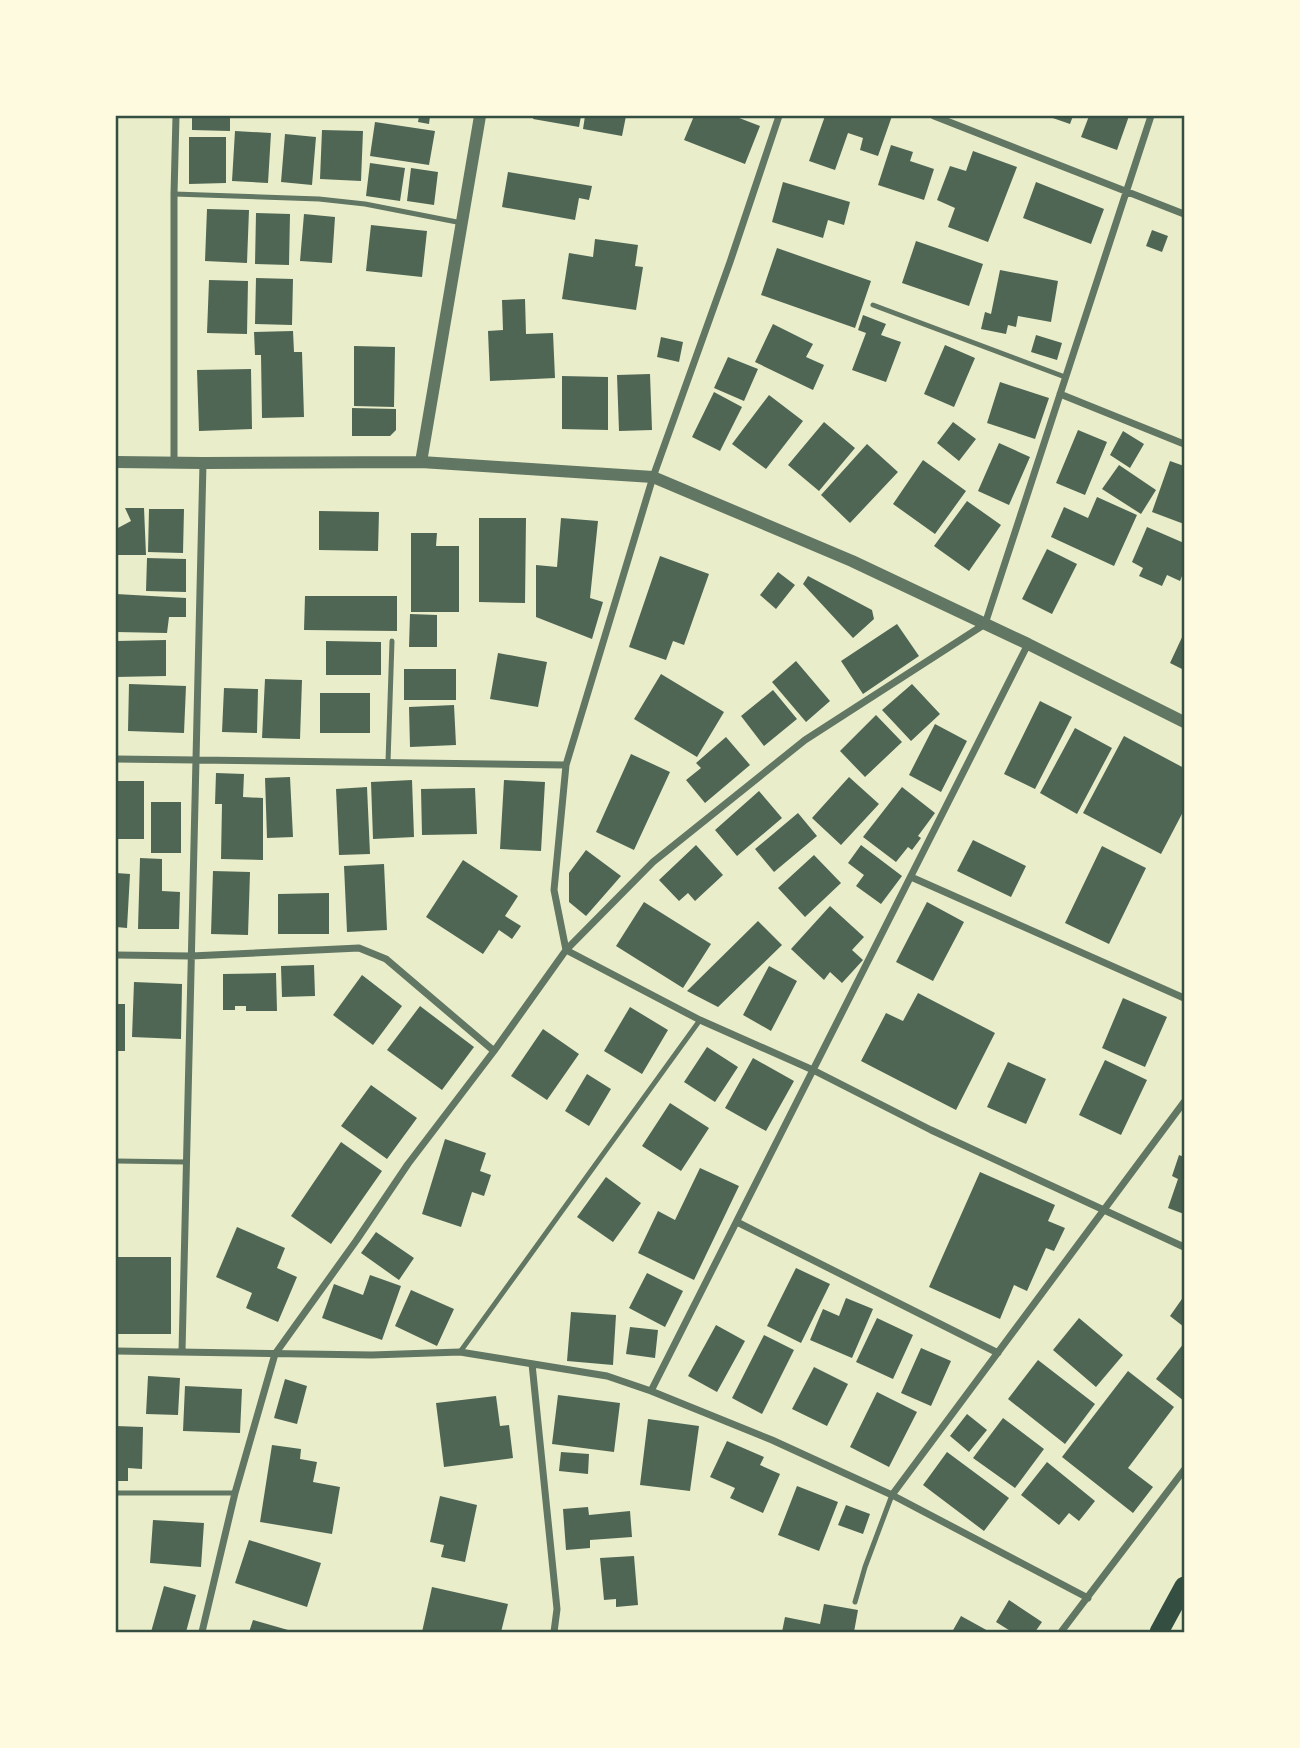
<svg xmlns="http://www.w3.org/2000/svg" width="1300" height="1748" font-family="Ubuntu,sans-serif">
<rect width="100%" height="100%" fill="#e9edc9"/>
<!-- building -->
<path fill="#4f6655" d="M192 116H230V131L192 130Z
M419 116H430L429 124 418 122Z
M534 116H581L579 127 533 119Z
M585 116H626L622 136 583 129Z
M694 116H734L760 126 745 164 684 140Z
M825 116H892L878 156 860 150 863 138 848 133 835 170 809 161Z
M1047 116H1073L1070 124Z
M1089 116H1129L1117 150 1081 137Z
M375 122 435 131 429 165 370 156Z
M322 130 363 131 361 181 320 179Z
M235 131 271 133 268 183 232 181Z
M285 134 316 137 312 185 281 182Z
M189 137H226V183L189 184Z
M891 145 913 152 910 161 934 169 924 200 878 185Z
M973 151 1017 167 988 242 948 227 955 208 937 200 950 166 966 171Z
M370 163 405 168 400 201 366 196Z
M411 168 438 172 434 205 407 201Z
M508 172 592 186 589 200 579 198 575 220 502 207Z
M783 182 850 202 844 225 828 220 823 238 772 222Z
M1036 182 1104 209 1091 244 1023 218Z
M207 209 249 210 247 263 205 261Z
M256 213 290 214 289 265 255 264Z
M304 214 335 217 332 263 300 261Z
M371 225 427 231 422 277 366 271Z
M1152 230 1168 236 1162 252 1146 246Z
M595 239 638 245 635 266 643 267 636 310 562 299 569 253 593 257Z
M916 241 983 264 969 306 902 283Z
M777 248 871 281 855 328 761 295Z
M1000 270 1058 281 1051 322 1018 316 1016 327 1008 325 1006 334 981 329 985 312 991 314Z
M256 278 293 279 292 325 255 324Z
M209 280 248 281 247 334 207 333Z
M525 299 526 334 553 333 555 378 490 381 488 331 503 330 502 300Z
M863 315 886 324 881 335 901 342 886 382 852 370 866 333 858 330Z
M773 324 813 344 806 357 824 365 813 390 755 362Z
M293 331 294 352H302L304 417 262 418 261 355H255L254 332Z
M1036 335 1062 343 1057 360 1031 352Z
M661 337 683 342 679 362 657 357Z
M945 345 975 358 954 407 924 394Z
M354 346 395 347 394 407 354 406Z
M728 357 758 369 744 401 714 388Z
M251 369 252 429 199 431 197 370Z
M650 374 652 430 619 431 617 375Z
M562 376 608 377V430L562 429Z
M1000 382 1049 398 1035 439 987 423Z
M714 392 742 407 720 451 692 437Z
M769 395 803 421 766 469 732 444Z
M352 408 396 409V430L390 436H352Z
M824 422 855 448 819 491 788 465Z
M953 422 976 439 959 461 937 443Z
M1078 430 1107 442 1085 495 1056 483Z
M1123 431 1144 444 1130 468 1110 455Z
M999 443 1030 457 1009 505 978 491Z
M867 444 898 472 850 523 821 495Z
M923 460 966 491 935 534 893 504Z
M1170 461 1184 466V524L1152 512Z
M1119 465 1156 490 1141 514 1102 489Z
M1097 497 1137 515 1114 566 1051 537 1064 507 1088 518Z
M967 501 1001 525 969 571 934 546Z
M125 508H144L146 555H116V529L131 521Z
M149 509H184L183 553 148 552Z
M319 511 379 512 378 551 319 550Z
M479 518H526L525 603 479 602Z
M561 518 598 521 590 598 603 602 592 639 536 617V565L557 567Z
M1147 527 1184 543V571L1180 581 1167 575 1162 586 1139 576 1143 568 1132 562Z
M411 533H437L436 546H459V612H411Z
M1047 549 1077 564 1052 614 1022 599Z
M660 556 709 574 684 645 673 641 666 660 629 647Z
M147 558 186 559V592L146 591Z
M778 572 795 585 776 609 760 595Z
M808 576 872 610 874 619 853 638 803 584Z
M116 594 186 598V617H169L167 633 116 632Z
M305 596H397V631L304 630Z
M410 614 437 615V647H409Z
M897 624 919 656 863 694 841 661Z
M1184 633V670L1170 663Z
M166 640V676L116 677V641Z
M326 641 381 642V675H326Z
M498 653 547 662 538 707 490 699Z
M796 661 830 701 806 722 772 682Z
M404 669H456V700H404Z
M661 674 724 712 697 757 634 719Z
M265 679 302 680 300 739 262 738Z
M129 684 186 686 184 733 128 731Z
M912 684 940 714 911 741 882 710Z
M224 688 258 689 257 733 222 732Z
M773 690 797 719 764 746 741 716Z
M320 693H370V733H320Z
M1040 701 1072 717 1035 789 1004 774Z
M454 705 456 745 410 747 409 707Z
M876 715 902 742 865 777 840 751Z
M935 724 967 741 941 792 909 775Z
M1075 728 1112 748 1077 814 1040 793Z
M1124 736 1184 768V810L1161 854 1083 813Z
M726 737 750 765 705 803 686 780 701 768 696 763Z
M631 754 670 772 634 850 596 832Z
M216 773 244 774 243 797 263 798V860L221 859 222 804H215Z
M290 777 293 837 267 838 265 778Z
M849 777 879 804 841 845 812 818Z
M412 780 414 837 373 839 371 782Z
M504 780 545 782 541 851 500 849Z
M116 781H144V839H116Z
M367 787 370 854 339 855 336 789Z
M902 787 935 813 918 836 921 838 912 850 908 847 896 862 863 837Z
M475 788 477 834 422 835 421 789Z
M759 791 782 818 737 856 715 830Z
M151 802H181V853H151Z
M798 813 817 836 774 872 755 849Z
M973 840 1026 866 1011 897 957 871Z
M696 845 723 875 695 901 688 893 679 901 659 880Z
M861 845 902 876 881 904 856 886 864 875 848 863Z
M1102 846 1146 868 1109 944 1065 923Z
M586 850 621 876 586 916 569 902V873Z
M814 855 841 883 805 917 778 888Z
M140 858 162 859V891L180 892 179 929H138Z
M463 860 518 896 505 916 521 926 512 939 499 930 483 954 426 917Z
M384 864 387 930 347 932 344 866Z
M213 871 250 872 248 935 211 934Z
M116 873 130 874 127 928 116 927Z
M329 893V934H278V894Z
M644 902 711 944 683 988 616 946Z
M927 902 964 922 933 981 896 962Z
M830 906 864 937 852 950 863 960 842 983 830 972 824 980 791 949Z
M758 921 782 945 718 1007 687 991Z
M314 965 315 996 282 997 281 966Z
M769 966 797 981 771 1031 743 1015Z
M276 973 277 1011H246V1006H235V1010H223V974Z
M362 975 402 1006 373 1045 333 1015Z
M134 982 182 984 181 1039 132 1037Z
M918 993 995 1033 956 1110 861 1061 886 1013 903 1021Z
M1123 998 1167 1017 1145 1067 1102 1048Z
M116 1004H125V1051H116Z
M420 1006 474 1047 442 1090 387 1050Z
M630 1007 668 1030 642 1074 604 1051Z
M543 1029 579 1054 547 1100 511 1076Z
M707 1047 738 1067 715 1102 684 1082Z
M753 1058 794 1081 766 1131 725 1108Z
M1105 1060 1147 1080 1121 1135 1079 1115Z
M1008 1062 1046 1079 1026 1124 987 1107Z
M587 1074 611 1089 589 1126 565 1111Z
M371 1085 417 1118 387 1159 341 1126Z
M670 1103 709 1128 681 1171 642 1146Z
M445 1139 486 1153 480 1171 491 1175 484 1196 472 1192 461 1227 422 1214Z
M341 1142 382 1171 331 1244 291 1216Z
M1179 1155 1184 1157V1214L1168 1208 1178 1179 1172 1176Z
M700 1168 739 1186 694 1280 638 1253 658 1211 675 1220Z
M980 1172 1055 1205 1048 1221 1065 1228 1054 1251 1046 1248 1027 1291 1014 1285 1000 1319 929 1287Z
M606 1177 641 1203 613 1242 577 1217Z
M237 1227 285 1248 277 1268 297 1277 278 1322 246 1308 252 1293 216 1277Z
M376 1232 414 1258 399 1280 361 1253Z
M116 1257H171V1334H116Z
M796 1268 830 1284 801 1343 767 1326Z
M647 1273 683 1291 665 1327 629 1308Z
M370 1275 401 1286 382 1340 322 1318 334 1284 363 1295Z
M411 1290 454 1309 437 1346 395 1326Z
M1184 1296V1327L1170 1316Z
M846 1298 873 1309 852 1358 810 1340 823 1309 839 1316Z
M571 1312 616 1315 613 1365 567 1361Z
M877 1318 913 1335 893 1379 856 1362Z
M1079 1318 1123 1355 1096 1387 1053 1350Z
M716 1325 745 1341 717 1392 688 1376Z
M630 1327 658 1330 655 1358 626 1354Z
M764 1335 794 1350 762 1414 732 1398Z
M1184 1343V1401L1156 1379Z
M921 1348 951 1361 931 1406 901 1393Z
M1038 1360 1095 1404 1065 1444 1008 1399Z
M814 1367 848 1384 827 1426 792 1409Z
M1128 1371 1174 1407 1128 1468 1153 1487 1133 1513 1062 1457Z
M148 1376 180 1378 178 1415 146 1414Z
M285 1379 307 1386 297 1424 274 1418Z
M185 1386 242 1389 240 1433 183 1431Z
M877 1392 917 1412 889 1467 850 1447Z
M558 1395 620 1403 614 1452 552 1444Z
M496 1396 500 1426 509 1425 513 1458 444 1467 436 1403Z
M967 1414 987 1430 969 1452 950 1436Z
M1003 1418 1044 1449 1015 1488 973 1458Z
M648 1419 699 1426 690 1491 640 1485Z
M116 1426 143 1427 142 1469 128 1468V1481H116Z
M727 1441 764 1457 760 1465 780 1474 763 1513 730 1498 735 1488 710 1477Z
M272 1445 301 1449 300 1459 317 1462 313 1482 340 1487 332 1534 260 1522Z
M561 1452 589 1454 588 1474 559 1471Z
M947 1452 1009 1498 984 1531 923 1485Z
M1047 1462 1095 1501 1079 1521 1069 1513 1059 1525 1021 1495Z
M797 1486 838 1502 819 1551 778 1535Z
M440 1496 477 1505 465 1562 441 1557 444 1545 430 1542Z
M846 1505 870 1514 863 1534 838 1525Z
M588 1507 589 1515 630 1511 632 1537 590 1540V1548L566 1550 563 1509Z
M153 1520 204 1523 201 1567 150 1563Z
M249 1540 321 1563 307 1607 235 1583Z
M634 1556 638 1605 616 1607V1599L604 1600 600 1558Z
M164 1586 196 1595 186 1632H151Z
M432 1587 508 1604 501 1632H422Z
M1009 1600 1042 1622 1035 1632H1012L996 1622Z
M824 1604 858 1610 854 1632H782L785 1617 820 1624Z
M961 1616 990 1632H952Z
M253 1620 295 1632H249Z"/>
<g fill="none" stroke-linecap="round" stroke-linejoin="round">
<!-- service -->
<path stroke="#617663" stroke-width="5" d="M174 194 319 199 365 204 462 223
M873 305 1065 377
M388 762 392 641
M116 1161 186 1162
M460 1352 700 1020
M116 1493H235
M855 1602 865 1567 892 1495"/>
<!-- minor -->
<path stroke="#617663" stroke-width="7" d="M779 116 730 262 653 477 566 765 554 890 566 950 700 1020 813 1070 931 1130 1184 1247
M934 116 1184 214
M1060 394 1184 444
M174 462V194L176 116
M116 759 566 765
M911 877 1184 998
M116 955 191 956 359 948 386 959 494 1051
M737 1222 998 1353
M116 1351 372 1355 460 1352 607 1376 651 1391 772 1440 892 1495 1088 1598
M182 1352 203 463
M532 1364 557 1609 554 1632
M651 1391 1028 644
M892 1495 1184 1102
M202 1632 235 1493 275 1354 356 1241 408 1164 494 1051 566 950 653 862 805 740 985 624 1151 116
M1061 1632 1184 1470"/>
<!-- tertiary -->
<path stroke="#617663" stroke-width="12" d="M116 462 203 463 421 462 653 477 852 561 1028 644 1184 722
M421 462 480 116"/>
<!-- trunk -->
<path stroke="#344e41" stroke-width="19" d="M1159 1632 1184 1586"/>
</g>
<!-- border -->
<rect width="1300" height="1748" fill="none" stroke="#fefae0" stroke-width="234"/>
<rect x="117" y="117" width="1066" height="1514" fill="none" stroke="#344e41" stroke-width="2.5"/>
</svg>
